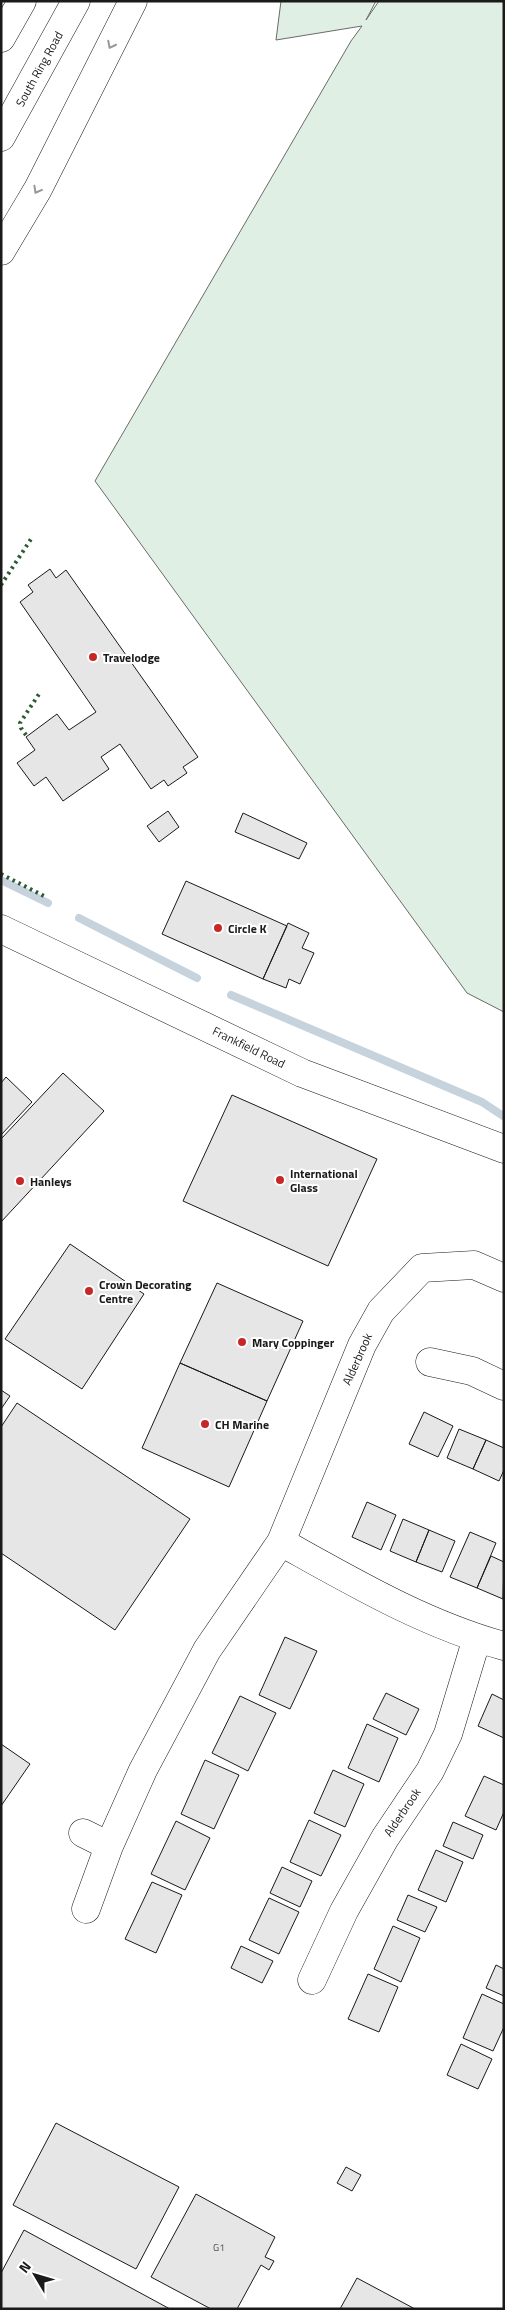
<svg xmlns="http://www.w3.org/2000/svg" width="505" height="2310" font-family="'Titillium Web',sans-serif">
<rect width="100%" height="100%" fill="#fff"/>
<!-- green -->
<path fill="#e0efe3" stroke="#6a6a6a" d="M281 1H376L366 20 379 1H504V1012L467 993 95 481 351 41 362 26 276 40Z"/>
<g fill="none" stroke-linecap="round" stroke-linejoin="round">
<!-- stream -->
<path stroke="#c6d2dc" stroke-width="8" d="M1 880 48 903
M79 918 197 978
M231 995 482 1102 503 1116"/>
</g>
<!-- building -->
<path fill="#e6e6e6" stroke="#1a1a1a" d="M50 569 56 578 66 570 198 757 183 767 187 773 168 786 164 780 151 789 120 744 101 757 109 769 63 801 46 777 34 786 17 763 35 750 26 737 57 714 69 730 96 712 20 602 33 592 28 585Z
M168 811 179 827 159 842 147 826Z
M243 813 307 843 299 859 235 832Z
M186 881 287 926 263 979 162 934Z
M288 923 309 933 302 948 314 953 300 984 289 979 286 988 263 979Z
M63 1073 104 1111 1 1222V1139Z
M6 1077 32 1102 1 1135V1083Z
M232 1095 377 1159 328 1266 183 1201Z
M70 1244 144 1294 82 1389 5 1339Z
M217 1283 303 1321 267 1401 180 1363Z
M180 1363 267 1401 229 1487 142 1448Z
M1 1390 10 1396 1 1409Z
M17 1403 190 1519 115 1630 1 1553V1427Z
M424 1412 453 1426 438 1457 409 1444Z
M459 1429 486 1440 473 1469 447 1458Z
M486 1440 504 1448V1470L499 1481 473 1469Z
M367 1502 396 1515 381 1550 352 1537Z
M403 1519 429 1530 416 1562 390 1551Z
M429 1530 455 1541 442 1572 416 1562Z
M470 1532 496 1543 477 1588 450 1577Z
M491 1556 504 1562 503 1599 477 1588Z
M285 1637 317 1651 290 1709 259 1695Z
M386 1693 419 1709 406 1735 373 1719Z
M492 1694 504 1700V1738L478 1726Z
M240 1696 276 1713 248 1771 212 1753Z
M367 1724 398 1738 379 1782 348 1768Z
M1 1744 30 1764 1 1806Z
M205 1760 239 1775 214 1829 181 1814Z
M333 1770 364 1784 345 1827 314 1813Z
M484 1776 504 1785V1812L496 1830 465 1816Z
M309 1820 341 1835 321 1876 290 1862Z
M176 1821 210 1838 185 1890 151 1874Z
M453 1822 483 1835 473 1859 443 1846Z
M436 1850 463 1862 446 1902 418 1890Z
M282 1867 312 1881 300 1907 270 1893Z
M152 1882 182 1895 156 1953 125 1939Z
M408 1895 437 1907 425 1932 397 1920Z
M269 1898 299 1912 279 1954 249 1940Z
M393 1926 420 1938 401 1982 374 1969Z
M241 1946 273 1961 262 1983 231 1968Z
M496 1965 504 1969V1996L486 1988Z
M368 1974 398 1987 379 2032 348 2019Z
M482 1994 504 2004V2027L493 2051 463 2038Z
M461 2044 492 2059 478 2089 447 2075Z
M56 2123 179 2187 136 2269 13 2205Z
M346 2167 361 2175 352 2191 337 2183Z
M196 2194 275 2237 265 2257 274 2261 269 2270 261 2265 237 2309H211L151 2277Z
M24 2230 170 2309H1V2273Z
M357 2278 415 2309H340Z"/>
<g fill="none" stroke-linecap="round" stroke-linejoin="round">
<defs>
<path id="minor" d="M1 929 302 1073 504 1149
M430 1362 472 1371 504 1386
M281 1542C353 1582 424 1624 504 1646
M83 1833 109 1846
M86 1909 109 1846 143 1770 207 1650 281 1542 362 1345 381 1311 422 1268 474 1265 504 1278
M312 1980 344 1911 385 1838 430 1771 448 1734 477 1638"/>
<path id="highway" d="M1 38 22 1
M1 137 76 1
M1 251 38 189 133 1"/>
</defs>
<!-- minor casing -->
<use href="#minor" stroke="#1a1a1a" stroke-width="29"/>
<!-- highway casing -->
<use href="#highway" stroke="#1a1a1a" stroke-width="29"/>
<!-- minor -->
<use href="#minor" stroke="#fff" stroke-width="28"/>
<!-- highway -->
<use href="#highway" stroke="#fff" stroke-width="28"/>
<!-- hedge -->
<path stroke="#2b5a34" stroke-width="4" stroke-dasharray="2.5 4" stroke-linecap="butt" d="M1 585 33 536
M26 735 21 728 20 723 39 694
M1 874 44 896"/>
</g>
<!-- one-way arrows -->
<defs><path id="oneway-chevron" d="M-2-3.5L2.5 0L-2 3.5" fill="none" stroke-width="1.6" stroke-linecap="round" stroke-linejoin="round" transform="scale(1.25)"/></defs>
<g stroke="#989898">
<use href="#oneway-chevron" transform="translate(111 45) rotate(117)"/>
<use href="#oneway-chevron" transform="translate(37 190) rotate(119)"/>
</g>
<!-- markers -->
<g fill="#c62828" stroke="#fff" stroke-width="2">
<circle cx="93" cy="657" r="5"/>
<circle cx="218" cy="928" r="5"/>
<circle cx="280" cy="1180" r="5"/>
<circle cx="20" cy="1181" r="5"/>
<circle cx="89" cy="1291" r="5"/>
<circle cx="242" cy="1342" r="5"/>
<circle cx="205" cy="1424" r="5"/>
</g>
<g text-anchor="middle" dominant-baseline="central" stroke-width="4" stroke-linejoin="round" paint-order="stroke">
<!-- number labels -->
<g font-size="10" fill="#4d4d4d">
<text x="219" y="2247">G1</text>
</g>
<!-- street labels -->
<g font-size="12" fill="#1a1a1a" stroke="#fff">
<text transform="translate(39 69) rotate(-61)">South Ring Road</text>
<text transform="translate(249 1047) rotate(26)">Frankfield Road</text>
<text transform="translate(357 1359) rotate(-66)">Alderbrook</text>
<text transform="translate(402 1812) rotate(-56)">Alderbrook</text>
</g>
<!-- poi labels -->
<g font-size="12" font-weight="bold" fill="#1a1a1a" stroke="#fff" text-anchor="start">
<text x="103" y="657">Travelodge</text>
<text x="228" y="928">Circle K</text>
<text x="290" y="1173">International<tspan x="290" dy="14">Glass</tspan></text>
<text x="30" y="1181">Hanleys</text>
<text x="99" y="1284">Crown Decorating<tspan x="99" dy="14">Centre</tspan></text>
<text x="252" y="1342">Mary Coppinger</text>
<text x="215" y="1424">CH Marine</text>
</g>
</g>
<!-- border -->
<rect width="505" height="2310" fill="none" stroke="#1a1a1a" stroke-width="5"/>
<!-- north arrow -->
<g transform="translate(35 2275) rotate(308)" stroke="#ffffff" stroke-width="4" paint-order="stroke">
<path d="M0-4L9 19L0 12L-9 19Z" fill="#1a1a1a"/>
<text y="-8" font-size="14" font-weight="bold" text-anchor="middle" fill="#1a1a1a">N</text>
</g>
</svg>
